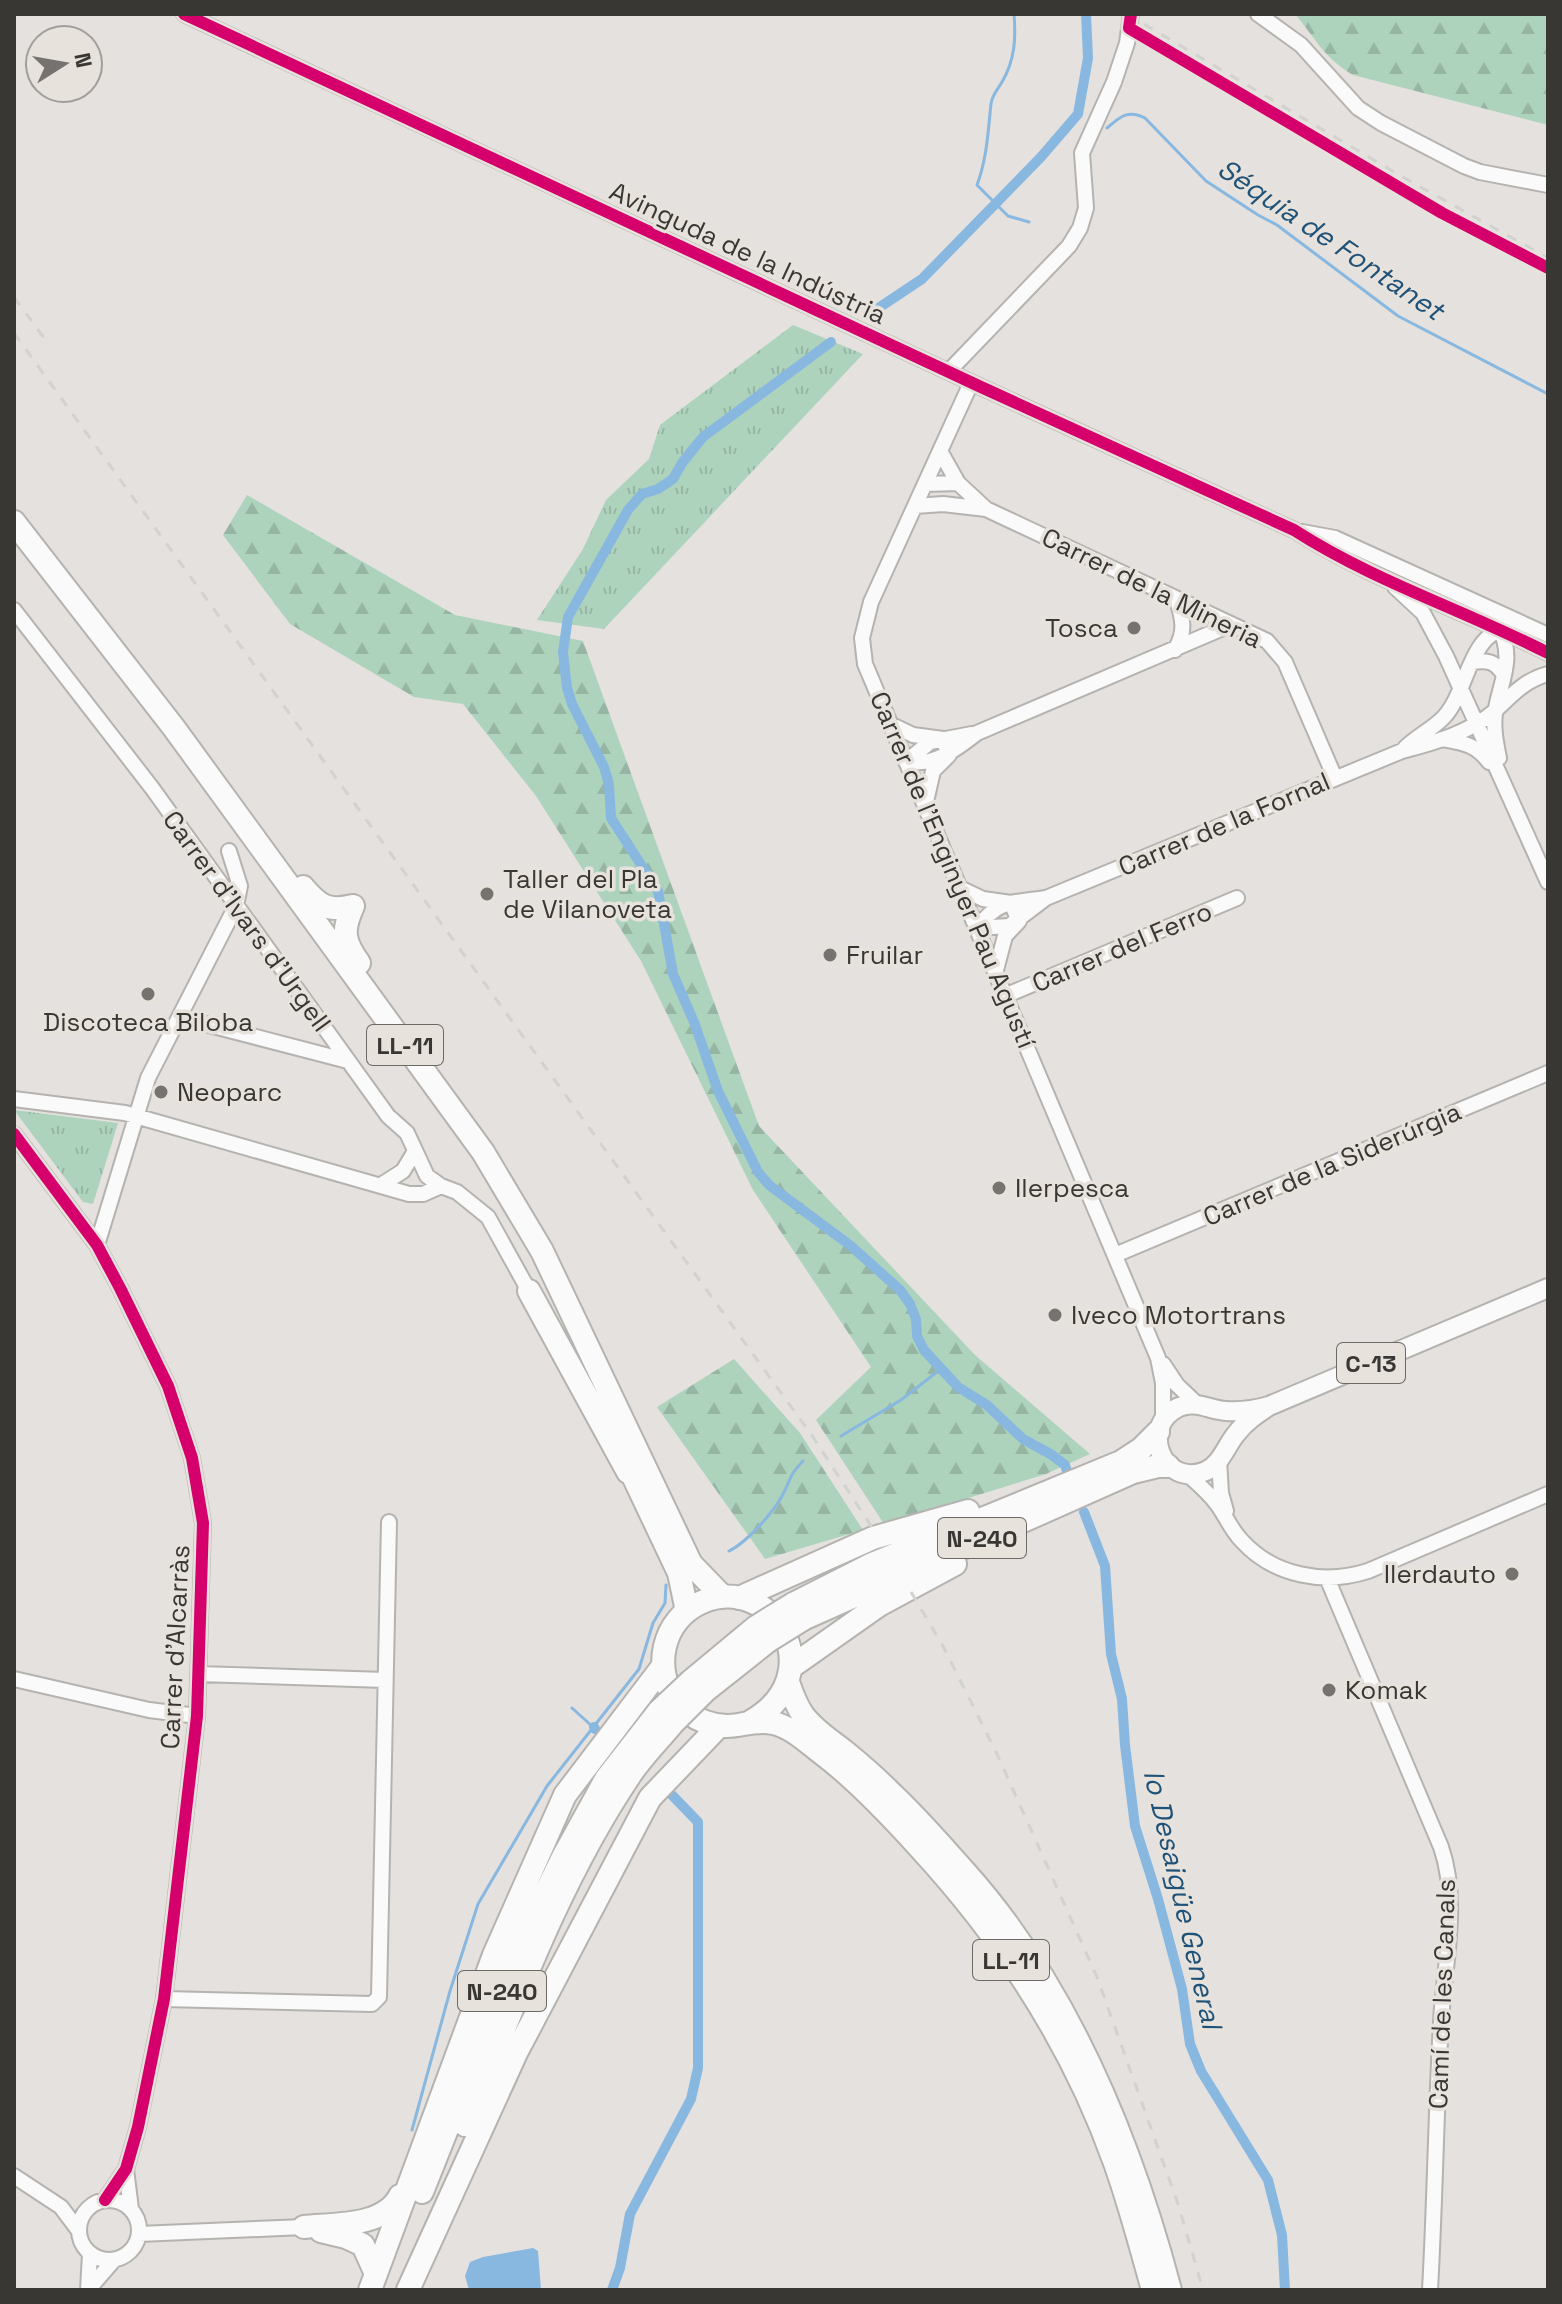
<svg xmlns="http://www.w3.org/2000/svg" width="1562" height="2304" font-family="'Space Grotesk',sans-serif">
<defs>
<pattern id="grass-tufts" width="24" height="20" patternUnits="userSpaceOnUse" patternTransform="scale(2)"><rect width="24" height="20" fill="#aed3bd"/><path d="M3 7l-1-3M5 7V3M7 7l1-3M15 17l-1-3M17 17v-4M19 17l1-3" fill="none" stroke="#96b6a3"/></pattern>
<pattern id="forest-firs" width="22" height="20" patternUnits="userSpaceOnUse" patternTransform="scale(2)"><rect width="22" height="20" fill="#aed3bd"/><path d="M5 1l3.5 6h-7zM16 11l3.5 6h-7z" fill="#96b6a3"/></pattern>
</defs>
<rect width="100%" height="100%" fill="#e4e1de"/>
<!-- grass -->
<path fill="url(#grass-tufts)" d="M793 325 863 354 604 629 537 620 583 549 606 500 649 459 660 425Z
M14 1110 118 1123 93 1204 83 1202Z"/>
<!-- forest -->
<path fill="url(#forest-firs)" d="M1295 14H1548V125L1353 75C1324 58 1315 38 1295 14Z
M247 495 455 615 583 641 759 1126 975 1355 1090 1454 1046 1474 884 1524 816 1420 871 1367 753 1190 641 961 536 796 463 704 414 697 290 624 223 535Z
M734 1359 800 1433 863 1530 765 1559 657 1407Z"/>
<!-- water -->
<path fill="#88b8e0" d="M533 2248 538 2251 541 2290H469L465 2276 470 2262 483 2257Z"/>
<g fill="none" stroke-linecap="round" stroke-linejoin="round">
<!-- stream -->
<path stroke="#88b8e0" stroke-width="3" d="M1014 14C1016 38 1015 60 1002 82 998 89 992 95 991 104 988 132 987 158 977 185L1008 216 1029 222
M1107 128C1120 117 1128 109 1145 118L1206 181 1258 215 1277 225 1398 316 1548 394
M841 1436 901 1400 942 1368
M729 1551C746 1543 775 1511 783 1494 792 1477 788 1477 803 1461
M572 1708 593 1727
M412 2130 450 1991 478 1904 547 1786 639 1669 653 1623 665 1603 666 1585"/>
<!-- canal -->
<path stroke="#88b8e0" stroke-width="10" d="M877 309 922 279 1041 157 1078 114 1088 58 1086 14
M831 342 703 437 682 463 673 479 658 489 642 494 628 510 568 617 563 652 567 688 572 704 604 767 609 784 611 818 658 891 673 974 694 1022 718 1091 758 1172 769 1185 851 1246 900 1290 910 1304 916 1319 917 1336 924 1350 958 1387 987 1405 1023 1439 1052 1455 1065 1465 1067 1471
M1084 1512 1105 1566 1111 1654 1122 1699 1125 1745 1135 1826 1158 1899 1182 1989 1190 2044 1201 2071 1268 2180 1282 2235 1285 2290
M594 1727 595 1729
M612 2290 620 2268 630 2214 691 2099 698 2068V1822L670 1793"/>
<defs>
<path id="minor" d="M184 14 981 387 1294 530C1373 581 1464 610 1548 653
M1258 14 1301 45 1358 108 1381 123 1464 166 1480 172 1548 185
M949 371 1069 246 1080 228 1086 208 1082 153 1114 82 1127 43 1131 14
M971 383 871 602 862 638 865 664 1158 1358 1163 1383V1422
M940 451 958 483 986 509 1267 641 1285 662 1335 778
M925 484 958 483
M915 506 943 504 986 509
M1302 532 1335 538 1548 635
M1395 587 1423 613 1446 656 1548 882
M14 610 152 788 388 1116 407 1133 427 1176 441 1186 457 1192 488 1217 529 1291
M1175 650C1186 631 1183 620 1177 600
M1472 662C1488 660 1495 661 1504 675
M890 724 913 735 943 739 949 755 933 771 925 806
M1442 739C1463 743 1476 744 1489 762
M1405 748C1417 736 1433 729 1444 717 1468 691 1468 636 1507 627
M1499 758C1496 743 1493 728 1495 713 1501 679 1515 660 1499 626
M906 762C935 766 955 750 977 733L1230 625
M906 762 930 742 972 734
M960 888 983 899 1011 903 1019 921 1005 936 996 970
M977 928C999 899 1012 903 1046 898L1402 751C1434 743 1471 732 1496 710 1513 694 1525 680 1548 674
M977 928 1009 926 1046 898
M1007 995 1237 898
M181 1015 194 1021 348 1061
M14 1099 125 1113 409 1194H423L441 1186
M14 1134 97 1245 120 1288 168 1386 192 1458 203 1523 197 1716 164 1999 138 2127 126 2169 105 2200
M381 1185 403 1171 415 1151
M97 1245 148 1078 236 906 240 886 229 851
M1115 1255 1548 1073
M1163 1364 1177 1385 1196 1403
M1219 1460 1221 1493 1226 1511
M1186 1473C1197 1483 1208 1492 1217 1504 1226 1516 1231 1530 1242 1541 1274 1576 1324 1585 1368 1571L1548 1494
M1327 1578 1441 1847C1460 1902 1444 1965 1441 2022 1436 2111 1435 2201 1430 2290
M198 1674 385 1680
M14 1679 149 1710 197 1716
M164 1999 372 2004 379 1997 389 1522
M126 2169 131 2209
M14 2176 61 2207 79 2231
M79 2230a30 30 0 1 1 60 0a30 30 0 1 1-60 0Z
M139 2234 304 2227
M88 2290 114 2260
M88 2290 90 2254"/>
<path id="major" d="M1269 1406C1257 1414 1245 1422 1236 1434 1226 1446 1221 1464 1206 1471 1162 1489 1138 1426 1179 1407 1196 1400 1209 1410 1226 1411 1241 1412 1255 1410 1269 1406L1548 1288"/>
<path id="highway" d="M14 522 174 728 483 1152 542 1251 691 1564 723 1597
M303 887C319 906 328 912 353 906
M353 906C342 930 343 941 359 963
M529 1291 628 1472
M624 1457 679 1573 687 1611
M739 1598 873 1538 968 1511
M793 1604 870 1565 1121 1462 1141 1449 1158 1432
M805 1618 1133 1472 1158 1466H1168
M791 1667 879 1605 955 1564
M691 1681 756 1627
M788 1682C792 1694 796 1705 803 1715 814 1730 830 1740 844 1751 860 1764 876 1778 890 1792 917 1817 941 1845 965 1872 1068 1987 1131 2143 1170 2290
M705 1691 768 1641
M750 1722C834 1675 773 1572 702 1602 662 1619 651 1671 678 1703 692 1720 716 1729 738 1725 749 1723 761 1720 773 1723 792 1727 808 1743 824 1755 858 1781 890 1815 919 1847 1003 1938 1073 2045 1115 2163 1130 2205 1141 2247 1153 2290
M465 2125C514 2006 558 1882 630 1775 642 1757 659 1740 673 1723
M422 2192 521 1943 563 1857 606 1779 659 1711
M304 2227C335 2224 384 2227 400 2196
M321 2231 346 2237 363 2245 376 2274
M370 2290 494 1955 565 1795 663 1666
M408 2290 516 2053 650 1798 719 1726"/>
</defs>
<!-- minor casing -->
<use href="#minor" stroke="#b5b3b0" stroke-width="18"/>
<!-- major casing -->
<use href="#major" stroke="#b5b3b0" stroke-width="22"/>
<!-- highway casing -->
<use href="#highway" stroke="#b5b3b0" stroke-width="26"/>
<!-- minor -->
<use href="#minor" stroke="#fbfafa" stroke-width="14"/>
<!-- major -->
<use href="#major" stroke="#fbfafa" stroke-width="18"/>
<!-- highway -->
<use href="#highway" stroke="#fbfafa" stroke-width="22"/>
<!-- rail -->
<path stroke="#d2d2d0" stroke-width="3" stroke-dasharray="10 10" stroke-linecap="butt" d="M1127 14 1401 176 1548 258
M14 297 47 342
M14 333 813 1437 873 1529
M911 1592 943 1646 997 1754 1097 1977 1178 2204 1203 2290"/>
<defs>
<path id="highway-bridge" d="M756 1627 793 1604
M768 1641 805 1618
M659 1711 691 1681
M673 1723 705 1691"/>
</defs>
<!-- highway-bridge casing -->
<use href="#highway-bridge" stroke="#b5b3b0" stroke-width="26" stroke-linecap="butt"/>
<!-- highway-bridge -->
<use href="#highway-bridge" stroke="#fbfafa" stroke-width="22"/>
<defs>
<path id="cycleway" d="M184 14 981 387 1294 530C1373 581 1464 610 1548 653
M1131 14 1129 28 1442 213 1548 268
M14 1134 97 1245 120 1288 168 1386 192 1458 203 1523 197 1716 164 1999 138 2127 126 2169 105 2200"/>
</defs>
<!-- cycleway casing -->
<use href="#cycleway" stroke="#e7e2db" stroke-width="17"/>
<!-- cycleway -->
<use href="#cycleway" stroke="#d6006c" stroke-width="12"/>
</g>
<!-- markers -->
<g fill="#757270" stroke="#e7e2db" stroke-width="3">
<circle cx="1134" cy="628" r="8"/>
<circle cx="487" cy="894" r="8"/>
<circle cx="830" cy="955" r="8"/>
<circle cx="148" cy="994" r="8"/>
<circle cx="161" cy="1092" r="8"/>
<circle cx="999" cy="1188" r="8"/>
<circle cx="1055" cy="1315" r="8"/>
<circle cx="1512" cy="1574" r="8"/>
<circle cx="1329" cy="1690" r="8"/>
</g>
<g text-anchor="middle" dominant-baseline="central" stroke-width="7" stroke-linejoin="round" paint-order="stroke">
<!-- shield labels -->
<g fill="#e7e2db" stroke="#6d6a66" stroke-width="2">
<rect x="367" y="1025" width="76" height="40" rx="6"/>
<rect x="1337" y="1343" width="68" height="40" rx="6"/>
<rect x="938" y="1518" width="88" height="40" rx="6"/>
<rect x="973" y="1940" width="76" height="40" rx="6"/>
<rect x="458" y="1971" width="88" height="40" rx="6"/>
</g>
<g font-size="24" font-weight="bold" fill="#393734">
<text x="405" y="1045">LL-11</text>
<text x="1371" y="1363">C-13</text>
<text x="982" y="1538">N-240</text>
<text x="1011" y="1960">LL-11</text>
<text x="502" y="1991">N-240</text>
</g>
<!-- street labels -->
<g font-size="26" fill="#393734" stroke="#e7e2db">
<text transform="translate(748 253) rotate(25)">Avinguda de la Indústria</text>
<text transform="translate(1152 588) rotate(26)">Carrer de la Mineria</text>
<text transform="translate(1224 824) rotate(-23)">Carrer de la Fornal</text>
<text transform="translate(953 870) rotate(67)">Carrer de l'Enginyer Pau Agustí</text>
<text transform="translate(247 921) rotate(54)">Carrer d'Ivars d'Urgell</text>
<text transform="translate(1122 947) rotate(-23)">Carrer del Ferro</text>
<text transform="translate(1332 1164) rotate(-23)">Carrer de la Siderúrgia</text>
<text transform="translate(175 1647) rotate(-87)">Carrer d'Alcarràs</text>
<text transform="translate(1442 1994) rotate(-88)">Camí de les Canals</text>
</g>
<!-- poi labels -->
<g font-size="26" fill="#393734" stroke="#e7e2db" text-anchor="start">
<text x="1118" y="628" text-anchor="end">Tosca</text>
<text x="503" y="879">Taller del Pla<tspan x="503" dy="30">de Vilanoveta</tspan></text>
<text x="846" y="955">Fruilar</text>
<text x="148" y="1022" text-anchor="middle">Discoteca Biloba</text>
<text x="177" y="1092">Neoparc</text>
<text x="1015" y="1188">Ilerpesca</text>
<text x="1071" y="1315">Iveco Motortrans</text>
<text x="1496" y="1574" text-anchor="end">Ilerdauto</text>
<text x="1345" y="1690">Komak</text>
</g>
<!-- water labels -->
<g font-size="28" font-style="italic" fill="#1f5279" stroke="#e7e2db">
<text transform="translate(1331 239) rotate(34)">Séquia de Fontanet</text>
<text transform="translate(1183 1899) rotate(77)">lo Desaigüe General</text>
</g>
</g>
<!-- border -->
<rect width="1562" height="2304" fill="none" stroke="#393734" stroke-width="32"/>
<!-- north arrow -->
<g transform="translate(64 64) rotate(79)"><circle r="38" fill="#e7e2db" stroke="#a19e98" stroke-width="2"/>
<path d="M0-6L14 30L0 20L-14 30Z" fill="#757270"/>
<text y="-12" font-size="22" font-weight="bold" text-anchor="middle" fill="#393734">N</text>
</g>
</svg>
